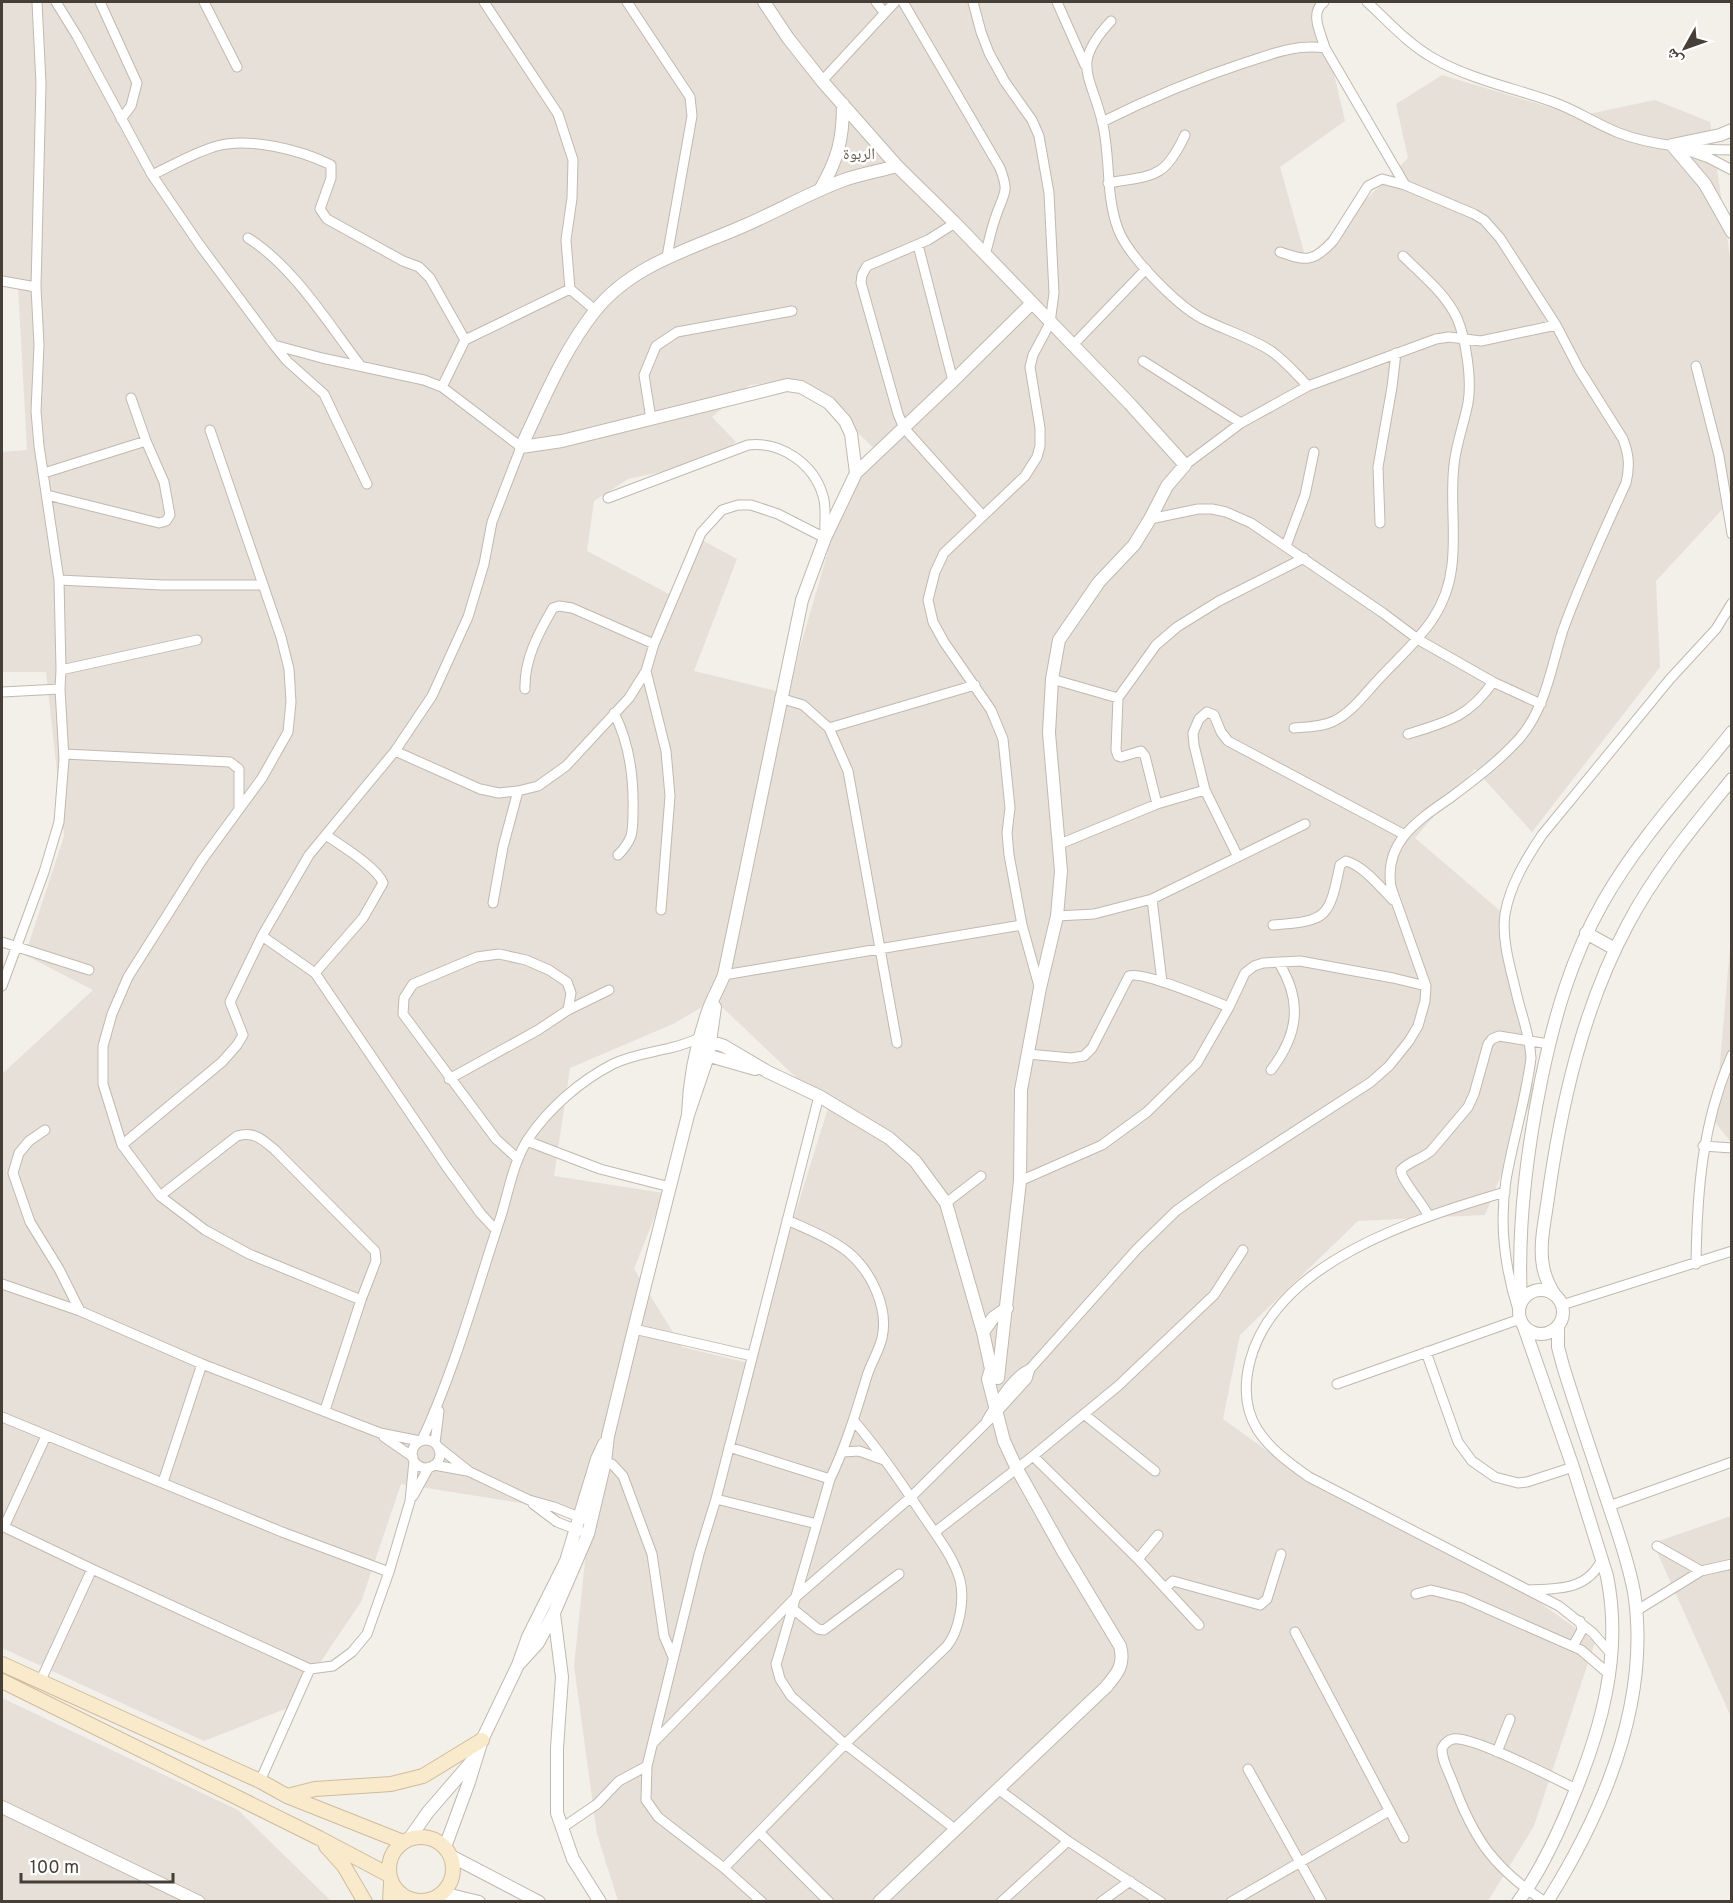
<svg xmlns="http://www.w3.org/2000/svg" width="1733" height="1903" font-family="Overpass,'Noto Naskh Arabic',sans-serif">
<rect width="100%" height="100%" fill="#f3efe9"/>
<!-- residential -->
<path fill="#e7e0d8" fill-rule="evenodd" d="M2 2H1317L1345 121 1280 167 1306 259 1408 158 1396 104 1442 75 1579 116 1655 100 1710 122 1732 270 1731 500 1656 581 1660 667 1532 832 1475 769 1415 838 1505 915 1534 1094 1485 1215 1358 1221 1240 1335 1223 1419 1322 1490 1532 1597 1595 1642 1534 1826 1488 1901H618L597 1834 574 1666 590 1514 401 1484 361 1602 290 1707 204 1741 2 1648V1074L93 990 25 955 64 836 46 672H2V452L27 450 18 286 2 281ZM803 380 880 454 846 490 799 651 789 694 694 671 737 559 698 538 669 594 587 551 594 501 628 479 711 461 736 442 712 417 750 385ZM721 996 720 1005 828 1108 749 1363 682 1347 634 1269 664 1193 554 1176 570 1068 673 1024Z
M1731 935V1142L1715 1122Z
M1731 1516V1717L1653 1543Z
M2 1698 238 1810 331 1901H2Z"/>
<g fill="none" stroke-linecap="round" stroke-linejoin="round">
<defs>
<path id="minor" d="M56 2 77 36 152 175 199 244 274 345 322 358 424 380 442 387 521 447 492 522 484 564 468 617 432 696 395 751 309 855 262 936 230 1002 243 1035 237 1045 222 1062 122 1145
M100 2 137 83 131 106 121 119
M204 2 237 67
M484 2 558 114 573 160 572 198 566 240 570 289 595 310
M627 2 690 97 692 116 667 257
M876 2 884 12
M903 2 1000 168C1009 192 1005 191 997 213 992 226 989 241 985 255
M973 2 981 32 989 53 1005 82 1032 120 1039 136 1049 193 1054 293 1050 323 1033 355 1030 367 1040 428V446L1037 457 1025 476 944 553 935 572 928 600 933 622 944 642 991 710 1003 739 1010 808 1007 833 1009 855 1022 925 1039 986
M1057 2 1085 65
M1324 2C1309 13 1321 33 1325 48
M1367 2C1388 21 1408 44 1433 58 1469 79 1514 88 1553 102 1576 110 1596 124 1619 133 1650 145 1698 150 1732 150
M1111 21C1071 64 1090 73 1102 121 1111 156 1105 194 1118 229 1128 256 1176 304 1201 318 1224 330 1250 337 1271 351 1285 361 1296 374 1308 386
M822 81 895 2
M1686 150 1709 158 1732 170
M152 175C173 165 195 152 217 146 250 137 301 150 331 165V178L320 209 327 219 403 261 419 267 430 278 465 340 442 387
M1108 183C1153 175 1164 180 1185 135
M955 223 928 240 867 266 862 275 861 283 898 414 904 428 983 516
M248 238C293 266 328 323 360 365
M918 245 953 381
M1280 252C1305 261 1313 263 1333 241L1368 186 1382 179 1405 185
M2 281 36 287
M465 340 570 289
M274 345 287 361 324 394 367 484
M1073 345 1146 269
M1143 361 1241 423
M1696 366 1719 456 1732 534
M651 419 644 375 656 346 677 332 792 311
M210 430 281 637 289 669 291 702 288 732 262 778 202 860 128 977 112 1014 103 1046V1084L122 1145 160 1196 205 1230 249 1254 361 1300
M1185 465 1241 423 1308 386 1436 339 1449 337 1481 341 1556 325
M44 473 146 441
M47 495 159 523 166 521 170 515 164 482 146 441 131 398
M1150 519 1198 509H1212L1226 512 1251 523 1383 613 1419 640 1493 682 1541 704
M1380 523 1378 467 1392 387 1396 353
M1286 546 1305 495 1314 452
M59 580 162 585H262
M61 670 197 640
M646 671 666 751 670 796 661 910
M1052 679 1118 698
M525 689C524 659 539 632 553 608L559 606 572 608 654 644
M2 692 60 689
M780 698 803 705 829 728 848 771 897 1043
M614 713C630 744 634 778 633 813 633 820 633 829 631 836 628 844 624 849 618 855
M829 728 975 685
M1294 728C1307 727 1322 727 1334 721 1351 713 1364 695 1377 681 1411 644 1446 620 1452 565 1456 532 1450 498 1454 465 1456 444 1464 424 1468 403 1472 380 1466 339 1457 318 1445 293 1422 275 1403 256
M1408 734C1447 722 1469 717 1493 682
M395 751 480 789 499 793 518 791 538 786 566 766 629 698 646 671 654 644 701 533 722 510 738 505H751L778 514 825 538C824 525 827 508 823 496 814 464 781 441 748 445L608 498
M64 754 230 762 239 769V809
M1157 804 1145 756 1141 751 1121 757 1118 756 1116 750 1118 698 1156 645 1177 627 1219 601 1304 558
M1060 844 1157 804 1205 790
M1238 857 1205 790 1194 745 1193 733 1199 719 1207 712 1214 715 1221 732 1228 741 1405 835
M1152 899 1162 982
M493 903 503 847 518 791
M1057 916 1094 914 1152 899 1305 824
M1273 925C1328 921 1329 918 1340 865L1346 861C1364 866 1380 887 1393 900
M262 936 315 973 446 1166 481 1214 496 1230
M2 942 89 970
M315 973 363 918 383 883C377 867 340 845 326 835
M724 975 1022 925
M2 986 44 872 59 822 64 759 60 689 61 670 59 580 39 446 36 411 39 345 36 287 41 84 37 2
M1028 1054 1071 1058 1084 1056 1092 1048 1129 976C1141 970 1213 1001 1229 1007
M1271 1070C1298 1035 1303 1002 1279 963
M449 1079 538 1030 568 1010
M45 1130 29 1141 19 1153 13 1173 30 1222 59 1269 80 1311
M527 1141 600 1169 670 1187
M1703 1146 1732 1148
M518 1159 496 1139 403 1014 404 998 413 984 477 957 499 954 526 960 549 970 567 982 571 993 568 1010 609 990
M1020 1181 1102 1145 1147 1112 1197 1063 1229 1007 1245 973 1254 966 1263 963 1300 961 1393 978 1426 986
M1505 1192C1418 1218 1276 1261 1250 1361 1235 1420 1265 1446 1309 1477L1559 1606 1593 1633 1612 1655
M160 1196 237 1136C254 1131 262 1139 275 1150L375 1251 376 1261 361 1300 325 1410
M946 1203 981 1176
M1428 1215C1423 1204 1400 1178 1401 1170 1409 1161 1422 1159 1431 1151L1468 1107 1474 1094 1488 1044 1492 1039 1499 1036 1549 1044
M787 1220C807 1229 830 1238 848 1252 871 1271 889 1308 882 1338 879 1351 871 1363 867 1376 856 1412 846 1446 830 1479L778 1658 776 1664 780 1679 791 1696 845 1744 955 1829
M1696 1264C1697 1192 1702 1122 1732 1055
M2 1284 80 1311 202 1364 380 1433 420 1441
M1562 1305 1732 1251
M1519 1313C1505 1270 1499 1225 1506 1180 1513 1139 1526 1099 1531 1058 1530 1037 1523 1019 1518 1000 1512 973 1501 941 1505 914 1510 885 1526 859 1542 835L1670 679 1716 629 1732 603
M634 1329 752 1356
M1426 1352 1458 1442 1472 1461 1495 1477 1518 1483 1527 1482 1573 1467
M1337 1384 1520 1319
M1085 1415 1155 1471
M2 1417 282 1532 389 1572
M987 1420C996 1405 1013 1375 1030 1369L1137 1249 1176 1211 1218 1181 1371 1082 1389 1066 1409 1041 1418 1026 1425 1001 1426 986 1391 887C1388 868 1392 851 1404 836 1416 821 1434 809 1450 798 1474 780 1499 761 1519 739 1546 708 1551 667 1563 630 1581 580 1604 531 1626 483 1630 466 1629 455 1623 439L1579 369 1556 325 1500 238 1484 220 1474 214 1405 185 1325 48C1295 44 1272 54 1244 63 1195 79 1148 99 1102 122
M384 1437 413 1457
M422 1440C455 1369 476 1291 501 1216 509 1190 513 1163 528 1139 549 1108 580 1081 613 1064 632 1055 650 1053 670 1048 680 1046 690 1042 700 1038
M412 1454a14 14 0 1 1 28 0a14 14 0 1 1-28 0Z
M435 1443 439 1411
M437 1446 470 1472 529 1500 554 1507 584 1519
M729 1447 830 1479
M843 1452 859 1451 884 1460
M1033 1456 1138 1559 1199 1625
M605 1462 612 1464 623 1476 652 1554 664 1636 673 1657
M434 1465 467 1471
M163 1482 202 1364
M413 1496 429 1467
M716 1499 817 1524
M533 1504 557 1522 580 1531
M1609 1506 1732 1462
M2 1526 92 1569 310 1669 333 1666 352 1652 367 1634 389 1572 410 1501 414 1461
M4 1527 46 1436
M935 1532 1033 1456 1118 1386 1214 1295 1243 1250
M1657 1546 1701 1571
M1138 1559 1158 1535
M1165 1588 1173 1581 1260 1605 1267 1599 1281 1554
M1529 1590C1559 1589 1588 1590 1602 1559
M1416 1594 1431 1590 1463 1598 1581 1650 1610 1675
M793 1609 818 1629 824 1630 899 1574
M1636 1611 1701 1571 1732 1564
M1295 1632 1404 1838
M1573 1646 1582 1630 1580 1621
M40 1682 92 1569
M654 1742 797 1596 911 1497 997 1412 1027 1379 1030 1369
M1497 1752 1510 1719
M1248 1769 1322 1902
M260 1781 310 1669
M998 1789 1068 1841 1161 1902
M562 1828 597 1804 619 1781 647 1766
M759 1832 829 1902
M724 1868 845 1744 947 1646C959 1631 965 1600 960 1580 954 1558 937 1536 924 1517 902 1484 880 1451 854 1421
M762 1902 724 1868 658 1817 646 1800 647 1766 699 1554 716 1499 819 1096
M1001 1902 1068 1841
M1101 1902 1130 1881
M1231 1902 1389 1811
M1545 1902C1494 1868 1474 1840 1453 1783 1449 1772 1441 1759 1442 1748 1445 1743 1448 1740 1453 1739 1471 1735 1556 1779 1576 1789"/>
<path id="tertiary" d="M764 2 788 38 822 81 897 166 955 223 1130 404 1185 465 1167 486 1150 519 1134 545 1099 582 1059 640 1052 679 1049 733 1061 871 1057 916 1040 988 1021 1090 1020 1181 998 1378
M1672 145 1705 184 1732 232
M1672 145 1720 135 1732 130
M820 190C838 159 843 140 843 104
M521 447 562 441 787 385 801 387 829 403 845 421 851 434 856 473 825 538 802 600 724 975C719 988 711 1001 707 1014 696 1046 689 1081 688 1115
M521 447C543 401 563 351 595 311 633 263 695 248 748 224 780 210 811 192 844 180 861 174 879 171 897 166
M856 473 953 381 1031 304
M1586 933 1615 949
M700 1038 724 1046 768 1072 819 1096 889 1138 915 1161 946 1203 983 1332 991 1369 988 1379 1004 1441 1017 1469 1064 1553 1120 1646C1125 1664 1118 1673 1106 1687L879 1902
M703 1054 755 1069
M1519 1312a22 22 0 1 1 44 0a22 22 0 1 1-44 0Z
M1555 1295C1549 1286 1545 1277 1543 1266 1539 1245 1545 1220 1548 1198 1561 1105 1583 1007 1628 924 1656 871 1694 826 1732 779
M1521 1302C1517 1227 1526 1155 1541 1081 1554 1018 1571 958 1603 902 1638 840 1688 787 1732 732
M983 1332 993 1318 1007 1308
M554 1614 562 1677 557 1748V1813L573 1859 600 1902
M518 1665 538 1643 554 1613 588 1534 605 1462 608 1436 634 1329 688 1115 708 1056 715 1007
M2 1807 199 1902
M409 1839 428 1812 472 1761
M445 1847 469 1782 482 1740 518 1665 528 1637 566 1561 597 1459 604 1444
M451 1856 539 1902
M442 1893 479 1902
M1518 1902C1540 1872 1556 1838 1570 1804 1601 1731 1623 1655 1607 1576L1573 1467 1524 1327
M1547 1902C1604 1811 1651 1701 1634 1592 1628 1560 1617 1530 1607 1500 1592 1455 1577 1411 1563 1366L1558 1347V1326"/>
<path id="secondary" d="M2 1664 260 1781 287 1796 403 1842
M2 1681 319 1838 389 1875
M287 1796 315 1789 391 1784 423 1776 482 1740
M389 1869a32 32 0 1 1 64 0a32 32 0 1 1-64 0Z
M326 1846 344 1866 365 1902
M390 1902 391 1883"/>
</defs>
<!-- minor casing -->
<use href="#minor" stroke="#c1b9af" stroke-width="11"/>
<!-- tertiary casing -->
<use href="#tertiary" stroke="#c1b9af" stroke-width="14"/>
<!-- secondary casing -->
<use href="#secondary" stroke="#cfbc9c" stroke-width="16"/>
<!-- minor -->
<use href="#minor" stroke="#fff" stroke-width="9"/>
<!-- tertiary -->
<use href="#tertiary" stroke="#fff" stroke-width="12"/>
<!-- secondary -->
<use href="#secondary" stroke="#faeacc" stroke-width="14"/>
</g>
<g text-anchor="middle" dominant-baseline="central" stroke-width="5" stroke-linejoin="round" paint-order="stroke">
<!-- neighbourhood labels -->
<g font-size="16" fill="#685c50" stroke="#fff">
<text x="859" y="155">الربوة</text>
</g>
</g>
<!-- border -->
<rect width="1733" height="1903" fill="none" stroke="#463f38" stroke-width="6"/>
<!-- north arrow -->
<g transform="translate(1685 48) rotate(230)" stroke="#ffffff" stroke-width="4.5" paint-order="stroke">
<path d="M0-4.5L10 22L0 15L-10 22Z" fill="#463f38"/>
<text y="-9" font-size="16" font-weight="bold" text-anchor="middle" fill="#463f38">ش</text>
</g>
<!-- scale -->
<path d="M21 1873v9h152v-9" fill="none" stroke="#463f38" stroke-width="3"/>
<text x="30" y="1873" font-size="18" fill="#463f38" stroke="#ffffff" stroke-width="4.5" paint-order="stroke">100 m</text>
</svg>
